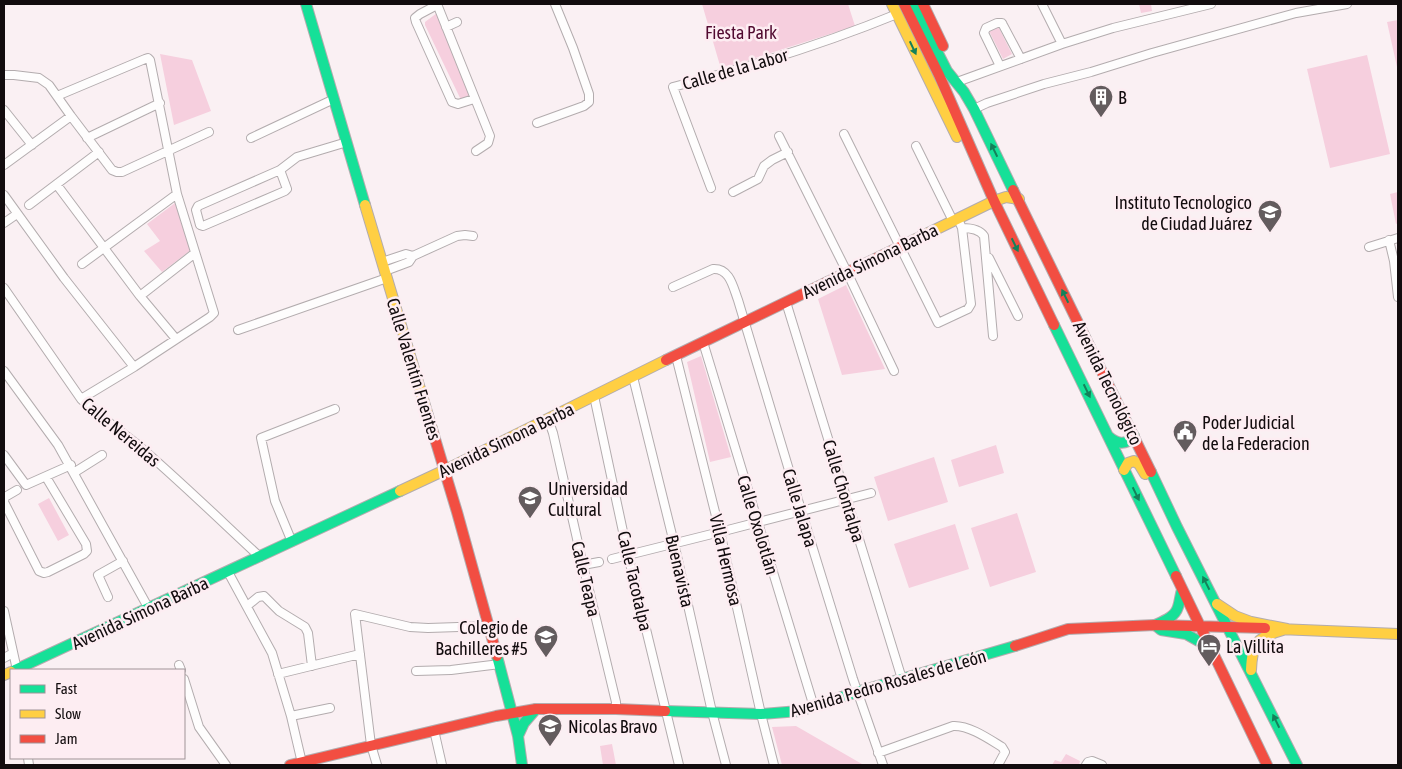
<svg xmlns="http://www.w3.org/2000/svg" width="1402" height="769" font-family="'Asap Condensed',sans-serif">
<rect width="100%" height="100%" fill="#faf0f3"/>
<!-- green -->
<path fill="#f6cfde" d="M702 4H848L855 26 721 69Z
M1139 4H1151L1152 11 1141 13Z
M437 13 472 98 461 100 425 25V22Z
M1398 20V67H1397L1387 22Z
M998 26 1012 54 1003 59 989 31Z
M160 54 192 60 211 111 174 125Z
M1367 55 1390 154 1330 168 1307 69Z
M1398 192V223L1396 224 1390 194Z
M175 203 191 250 162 272 144 251 160 241 147 224Z
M846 285 885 369 842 375 818 299Z
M701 356 731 457 710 462 687 362Z
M996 445 1004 473 959 487 951 460Z
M934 457 948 502 888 521 874 477Z
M49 498 69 535 58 541 38 504Z
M1017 513 1036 572 990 587 971 528Z
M955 524 969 569 909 588 894 544Z
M796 726 862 764 863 765H782L772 727Z
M612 744 616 765H603L600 746Z
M1066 754 1080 761 1079 765H1052L1055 760 1061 762Z"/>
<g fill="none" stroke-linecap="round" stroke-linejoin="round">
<defs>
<path id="street" d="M437 4 490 136 488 143 476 151
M1042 4 1062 44
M437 5 420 14 415 18 416 22 452 102 458 104 474 99
M446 27 457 22
M1000 66 984 33 986 28 997 23H1002L1003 25 1021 59
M4 75H14L39 78 49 85 71 116 112 170 117 172H122L209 132
M957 82 1062 44 1113 28 1211 4
M57 96 145 59 148 58 150 60 177 194 214 313 210 317 134 367 81 399
M974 109 987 103 1044 84 1091 72 1152 53 1296 13 1347 4
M4 110 32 145
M537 123 584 106 589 102V94L573 48 555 4
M844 134 938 323 968 309 971 304 962 228 958 219
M779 136 847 272 894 371
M87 138 160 103
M251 138 334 99
M916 146 953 221
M4 165 71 116
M280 170 287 189 285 191 203 226 200 225 196 210 198 206 280 170 297 157 347 142
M57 185 140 296 176 339
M711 188 673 87C749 67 824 44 897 14
M733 192 758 179 764 166 772 160 788 152
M4 195 64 278 134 367
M29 205 99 152
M4 223 17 214
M962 228C970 228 980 230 984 236L993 336
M1389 240 1394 261 1398 297
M1369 247 1398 238
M989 258 1018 316
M382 262 406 254 413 256
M82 264 177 194
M385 271 409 262 413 256 457 236 465 235 473 236
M673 287 713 269C730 268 733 287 738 300L801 510 853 679 883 765
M4 288 81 399C99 416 119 430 138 445 180 481 219 519 260 557
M140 296 195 253
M786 302 902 679
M238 330 387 278
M703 342 814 707
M676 356 720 532 761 714 774 765
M4 371 58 445 149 609
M633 377 674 543 712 712 726 765
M594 396 628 555 679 765
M548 419 553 433 583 565 616 702V709
M4 455 26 485 71 465
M75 472 102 455
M4 500 5 497 17 490
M4 502 39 571 44 573 48 572 84 554 87 551 86 544 46 477
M292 542 275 501 261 438 335 409
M612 559 720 532 871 493
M583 565 599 562
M228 572 272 653 291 716 302 763
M108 597 98 575 123 561
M247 606 258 597 264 596 279 611 305 627 308 633 312 666
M4 611 17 670
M4 658 13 653
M179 665 181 670
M416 671 451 670 500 664
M278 674 360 654
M184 679 199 727 226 765
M291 716 330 708
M434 730 442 765
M878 753 953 726C969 725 989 739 1002 747L1005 752 998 765
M28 758 29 765
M377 765 371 745 355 614 410 627 428 628 489 626
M1086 765 1088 762 1092 761 1102 765"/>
<path id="fast" d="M306 4 365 205
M913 4 947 71 964 92 974 109 1013 190
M1054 325 1176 576
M1108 436C1117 444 1125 446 1134 436
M1151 472 1177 527 1297 765
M1182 590C1180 596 1180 601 1178 607 1175 617 1164 621 1155 625L1161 630 1186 634 1211 648
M497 656 518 736 522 765
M15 670 400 491
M665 711 761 714 799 711 857 692 1015 646
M518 736 524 723 536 709"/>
<path id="slow" d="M892 4 957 137
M994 201 1006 197 1019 199
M365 205 432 429
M910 242 994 201
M1124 470 1128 463 1134 461 1139 464 1145 474
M400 491 445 470 666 360
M1217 604 1235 616 1251 622 1287 629
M1279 629 1398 634
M1251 670C1252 643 1257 637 1283 630
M4 675 11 672"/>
<path id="jam" d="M904 4 939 75 994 201 1054 325
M923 4 943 46
M1013 190 1151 472
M666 360 910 242
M432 429 457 512 497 656
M1176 576 1267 765
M1015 646 1068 629 1155 625 1265 628
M290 765 496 716 536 709H616L665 711"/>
</defs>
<!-- street casing -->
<use href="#street" stroke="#b3acae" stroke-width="10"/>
<!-- fast casing -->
<use href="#fast" stroke="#b3acae" stroke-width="12"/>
<!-- slow casing -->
<use href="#slow" stroke="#b3acae" stroke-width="12"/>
<!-- jam casing -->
<use href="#jam" stroke="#b3acae" stroke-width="12"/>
<!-- street -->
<use href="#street" stroke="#fefdfd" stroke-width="8"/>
<!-- fast -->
<use href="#fast" stroke="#16e098" stroke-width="10"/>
<!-- slow -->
<use href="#slow" stroke="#ffcf43" stroke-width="10"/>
<!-- jam -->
<use href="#jam" stroke="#f24e42" stroke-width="10"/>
</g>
<!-- one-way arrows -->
<defs><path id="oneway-solid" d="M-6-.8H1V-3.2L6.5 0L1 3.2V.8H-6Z" transform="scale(1.25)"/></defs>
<g fill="#14815a">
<use href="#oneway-solid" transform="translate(913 48) rotate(65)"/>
<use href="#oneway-solid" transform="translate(994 150) rotate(-116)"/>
<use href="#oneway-solid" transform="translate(1015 245) rotate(64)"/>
<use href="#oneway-solid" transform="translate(1065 296) rotate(-116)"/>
<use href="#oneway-solid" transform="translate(1087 391) rotate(64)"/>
<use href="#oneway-solid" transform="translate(1136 494) rotate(64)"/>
<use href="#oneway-solid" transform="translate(1206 583) rotate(-117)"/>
<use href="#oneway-solid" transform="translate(1276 721) rotate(-116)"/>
</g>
<!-- icons -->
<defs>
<symbol id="building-pin" viewBox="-11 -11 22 30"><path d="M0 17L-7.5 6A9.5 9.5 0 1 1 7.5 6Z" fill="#635c5e" stroke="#fdedf2"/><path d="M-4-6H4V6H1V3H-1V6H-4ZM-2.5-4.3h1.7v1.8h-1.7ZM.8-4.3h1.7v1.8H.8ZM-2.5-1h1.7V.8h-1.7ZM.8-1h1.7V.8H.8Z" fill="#fff"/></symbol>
<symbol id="university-pin" viewBox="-11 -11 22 30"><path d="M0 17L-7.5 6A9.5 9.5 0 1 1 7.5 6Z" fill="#635c5e" stroke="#fdedf2"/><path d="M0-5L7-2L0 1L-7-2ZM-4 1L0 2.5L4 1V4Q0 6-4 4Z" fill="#fff"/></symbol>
<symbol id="civic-pin" viewBox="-11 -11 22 30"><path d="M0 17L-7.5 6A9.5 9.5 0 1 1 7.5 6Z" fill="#635c5e" stroke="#fdedf2"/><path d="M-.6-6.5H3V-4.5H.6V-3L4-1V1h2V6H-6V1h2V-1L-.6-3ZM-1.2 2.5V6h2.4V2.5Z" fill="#fff"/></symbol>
<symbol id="school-pin" viewBox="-11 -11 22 30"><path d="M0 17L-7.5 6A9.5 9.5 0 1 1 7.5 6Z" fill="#635c5e" stroke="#fdedf2"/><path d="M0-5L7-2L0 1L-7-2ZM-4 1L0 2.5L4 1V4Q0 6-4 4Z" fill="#fff"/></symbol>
<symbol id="hotel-pin" viewBox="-11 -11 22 30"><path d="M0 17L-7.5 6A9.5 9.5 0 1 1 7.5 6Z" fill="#635c5e" stroke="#fdedf2"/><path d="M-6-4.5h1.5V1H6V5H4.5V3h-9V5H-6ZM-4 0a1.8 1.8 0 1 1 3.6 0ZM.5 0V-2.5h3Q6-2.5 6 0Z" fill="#fff"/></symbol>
</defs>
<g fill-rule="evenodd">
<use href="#building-pin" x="1087" y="83" width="28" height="38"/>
<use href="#university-pin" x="1256" y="198" width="28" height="38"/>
<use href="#civic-pin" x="1171" y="418" width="28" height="38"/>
<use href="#university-pin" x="516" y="484" width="28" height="38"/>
<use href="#school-pin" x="532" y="623" width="28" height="38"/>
<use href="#hotel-pin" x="1195" y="632" width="28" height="38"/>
<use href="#school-pin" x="536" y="712" width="28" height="38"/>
</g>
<g text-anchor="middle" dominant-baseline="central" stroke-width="5" stroke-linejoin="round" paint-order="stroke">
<!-- park labels -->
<g font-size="18" fill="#510a30" stroke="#fdedf2">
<text x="741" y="32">Fiesta Park</text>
</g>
<!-- street labels -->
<g font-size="18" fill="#120c0e" stroke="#fdedf2">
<text transform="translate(735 69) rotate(-16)">Calle de la Labor</text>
<text transform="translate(870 261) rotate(-26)">Avenida Simona Barba</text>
<text transform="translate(414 369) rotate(73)">Calle Valentín Fuentes</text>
<text transform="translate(1108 383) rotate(64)">Avenida Tecnológico</text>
<text transform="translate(121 432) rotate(40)">Calle Nereidas</text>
<text transform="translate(506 440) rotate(-26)">Avenida Simona Barba</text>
<text transform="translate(844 491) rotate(73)">Calle Chontalpa</text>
<text transform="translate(800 508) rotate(73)">Calle Jalapa</text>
<text transform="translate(758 525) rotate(73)">Calle Oxolotlán</text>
<text transform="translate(726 560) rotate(77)">Villa Hermosa</text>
<text transform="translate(680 571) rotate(77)">Buenavista</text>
<text transform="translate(586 579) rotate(77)">Calle Teapa</text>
<text transform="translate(635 581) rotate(77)">Calle Tacotalpa</text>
<text transform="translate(140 613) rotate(-25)">Avenida Simona Barba</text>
<text transform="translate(888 683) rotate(-16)">Avenida Pedro Rosales de León</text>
</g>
<!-- poi labels -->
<g font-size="18" fill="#120c0e" stroke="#fdedf2" text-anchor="start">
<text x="1118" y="97">B</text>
<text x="1252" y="202" text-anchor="end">Instituto Tecnologico<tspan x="1252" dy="21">de Ciudad Juárez</tspan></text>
<text x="1202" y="422">Poder Judicial<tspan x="1202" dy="21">de la Federacion</tspan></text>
<text x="548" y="488">Universidad<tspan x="548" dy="21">Cultural</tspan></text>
<text x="528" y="627" text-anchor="end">Colegio de<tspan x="528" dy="21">Bachilleres #5</tspan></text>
<text x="1226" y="646">La Villita</text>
<text x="568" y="726">Nicolas Bravo</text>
</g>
</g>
<!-- border -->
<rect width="1402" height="769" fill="none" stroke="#120c0e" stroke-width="10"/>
<!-- legend -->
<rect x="10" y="669" width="175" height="90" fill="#fdedf2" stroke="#9f9397"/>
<rect x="20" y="685" width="25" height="8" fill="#16e098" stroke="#9f9397"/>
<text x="55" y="694" font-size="15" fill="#120c0e">Fast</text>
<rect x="20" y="710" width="25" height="8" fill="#ffcf43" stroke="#9f9397"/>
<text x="55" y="719" font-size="15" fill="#120c0e">Slow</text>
<rect x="20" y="735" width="25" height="8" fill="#f24e42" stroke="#9f9397"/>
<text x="55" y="744" font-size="15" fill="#120c0e">Jam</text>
</svg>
